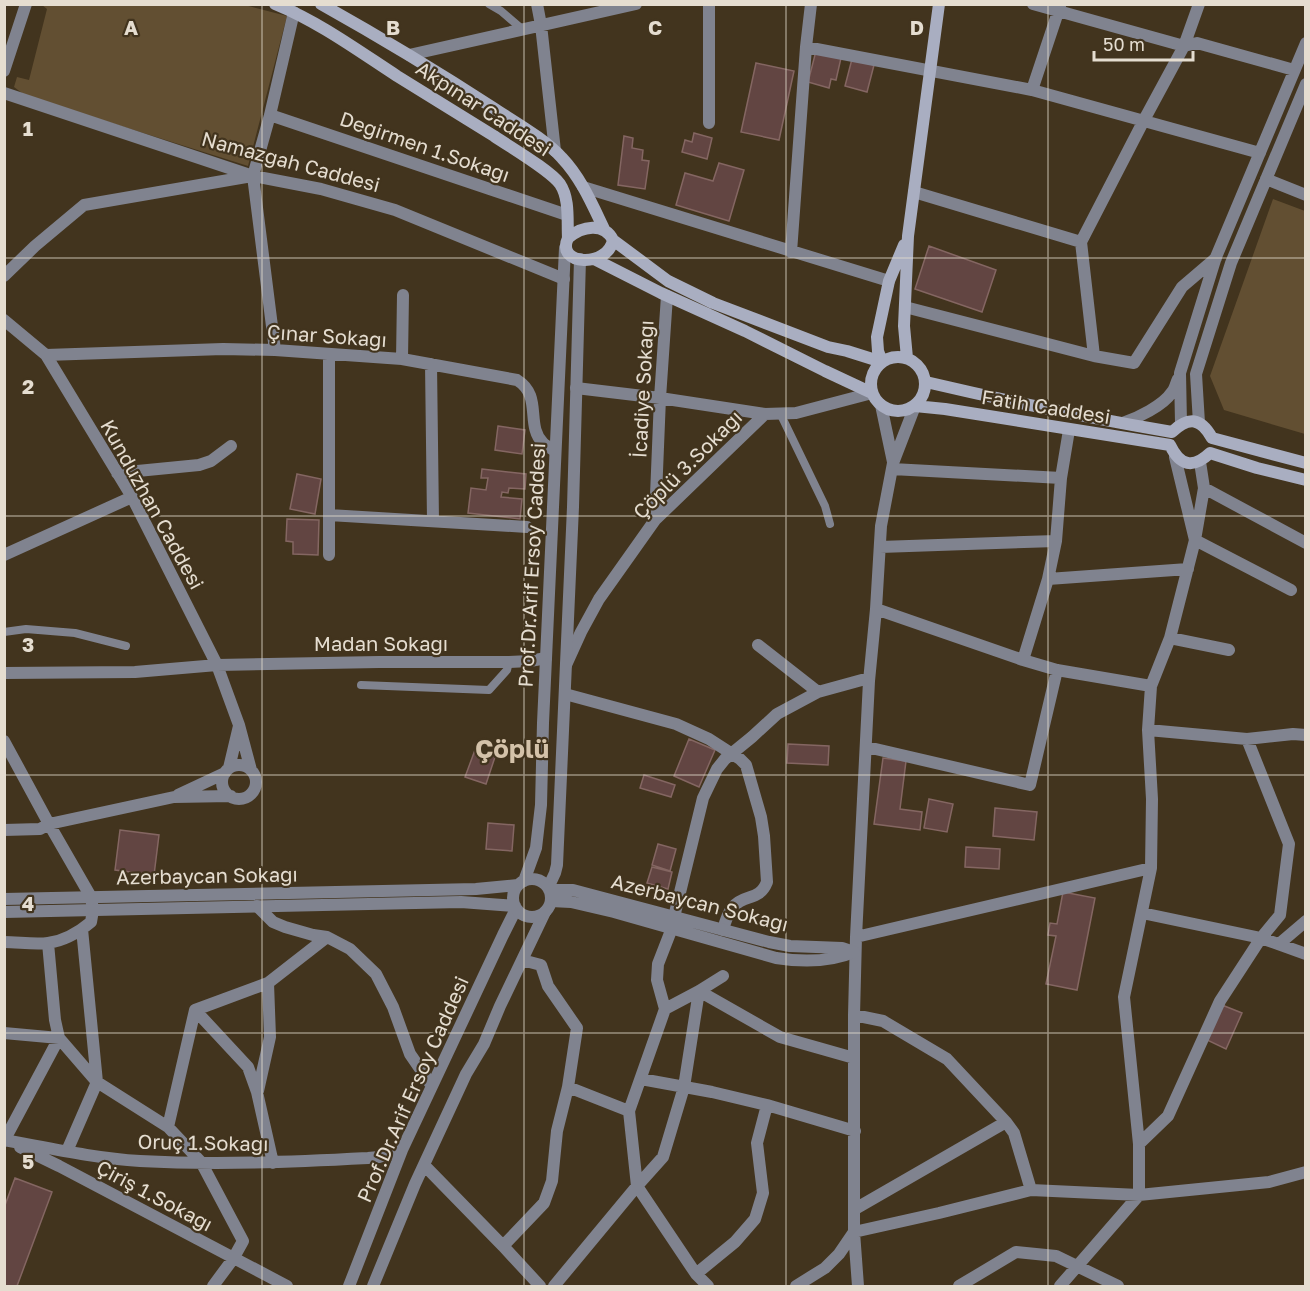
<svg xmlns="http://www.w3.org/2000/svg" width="1310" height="1291" font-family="'Golos Text',sans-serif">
<rect width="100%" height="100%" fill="#42341e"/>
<!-- green -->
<path fill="#624f32" d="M241 4 287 16 248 166 26 96 14 87 17 77 29 80 47 9 42 5Z
M1273 199 1305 211V434L1224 410 1210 376Z"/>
<!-- building -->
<path fill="#624542" stroke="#846662" stroke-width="1.5" d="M816 51 841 58 836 80 831 79 829 88 808 82Z
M852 59 874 65 867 92 845 86Z
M756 63 794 71 779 140 741 132Z
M694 133 712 138 707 159 682 152 685 140 692 142Z
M624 136 633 138 632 148 643 150 642 160 649 161 645 189 618 185Z
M719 163 744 170 729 221 676 205 685 173 713 181Z
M929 246 996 270 982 312 915 289Z
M498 426 525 430 522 454 495 450Z
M482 469 526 474 525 489 509 488 508 493 502 492 501 497 522 499 520 519 468 513 471 488 486 490 488 478H481Z
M297 474 321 479 315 514 290 509Z
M287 519 319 520 318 555 293 554V542L286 541Z
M689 739 715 750 699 787 674 776Z
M788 744 829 746 828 765 787 763Z
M475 750 495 757 486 784 465 777Z
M883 758 906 761 900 809 922 812 920 830 874 824Z
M644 775 675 785 671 797 640 788Z
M929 799 953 804 947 832 924 828Z
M995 808 1037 812 1034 840 993 836Z
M488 823 514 825 512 851 486 849Z
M120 830 159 835 154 875 115 870Z
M658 844 676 849 670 871 652 865Z
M966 847 1000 849 999 869 965 867Z
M652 867 672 872 668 889 647 883Z
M1063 892 1095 898 1077 990 1046 984 1056 936 1048 935 1050 923 1057 924Z
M1222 1005 1242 1013 1226 1049 1207 1040Z
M15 1178 52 1192 17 1286H4V1208Z"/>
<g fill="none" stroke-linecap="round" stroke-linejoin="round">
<!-- service -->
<path stroke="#80838f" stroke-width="8" d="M489 4 501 11 522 29
M780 413 825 506 830 524
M4 632 26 629 75 633 126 646
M361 685 489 690 507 670 509 662"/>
<!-- minor -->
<path stroke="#80838f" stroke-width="12" d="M537 4 541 25 555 151
M709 4V123
M1033 4 1184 46 1197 43 1294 70
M806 47 1032 90 1260 153
M409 55 636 4
M4 71 26 4
M1032 90 1060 6
M4 93 253 176 321 189 395 210 564 279
M270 115 567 215
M1266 179 1306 195
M583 187 889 281
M914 192 1081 242
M791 252 806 47 811 4
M4 276 35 246 84 205 252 176
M905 307 1094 356 1134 363 1182 287 1216 258
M4 320 46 355 132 497 217 665 239 725 251 770
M275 350 253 176 270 115 294 12
M329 354V555
M46 355 223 349 275 350 402 359 517 380C543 396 525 425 543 443 546 446 552 449 555 451
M1094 356 1081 242 1144 120 1184 46 1199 4
M402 359 403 295
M431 364 433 521
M576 388 660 398 765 414 796 413 872 393
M881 405 893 462
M1123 423C1137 418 1163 406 1172 392 1175 389 1176 383 1178 379
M1181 423 1180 373 1216 257 1306 43
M1199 423 1196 374 1231 263 1306 84
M1175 457 1195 540 1291 590
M892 469 1061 478
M117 473 199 465 211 461 231 446
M1204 488 1306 543
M329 515 527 527
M655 520 660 398 667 296
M880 547 1056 541
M4 555 132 497
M1048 579 1188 569
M876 609 1023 660 1057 670 1151 686
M1170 638 1229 650
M758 645 818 692
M1023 660 1048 579 1056 541 1061 478 1069 430
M566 665 581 632 599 599 655 520 765 414
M4 673 135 672 217 665 379 662H509L530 661 546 658
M565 694 676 724 709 739 740 759 746 765 761 817 764 836 767 882C759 902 745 893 733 907 728 913 725 922 723 930
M1148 730 1247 739 1293 734 1306 735
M4 741 49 824 91 897 93 910 91 922C79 932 63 941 48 943 35 945 18 942 4 942
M867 747 1030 785 1057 670
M222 782a17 17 0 1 1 34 0a17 17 0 1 1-34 0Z
M229 768 239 726
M178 795 225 773
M4 830 40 829 49 824 174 797 231 796
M257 906 273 922 285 927 313 935 327 937 350 949 376 974 393 1007 410 1054 432 1086
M1142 913 1261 938 1306 954
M674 917 703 798 717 769 725 759 752 737 777 714 818 692 869 678
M856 937 1151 868
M48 943 55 1020 59 1038 97 1082 168 1127 201 1162 243 1241 233 1259 213 1286
M1279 944 1306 921
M665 1009 699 991 723 976
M195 1010 248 1067 257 1092 273 1163
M195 1010 268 983 327 937
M854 1015 883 1021 947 1059 1006 1122 1014 1133 1031 1190
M4 1033 59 1038 4 1141
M641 1079 712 1092 767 1105 855 1131
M568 1087 629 1111
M258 1091 270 1037 268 983
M168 1127 195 1010
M4 1140C49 1148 94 1158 140 1161 216 1165 292 1162 368 1158L379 1157 402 1150
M1139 1144 1168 1116 1220 1001 1261 938 1280 915 1289 844 1247 739
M20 1147 59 1166 287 1286
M67 1151 97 1082 82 929
M424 1165 503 1246 540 1286
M855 1209 1006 1122
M854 1232 939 1213 1031 1190 1139 1195 1269 1182 1306 1172
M503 1246 544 1203 552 1181 557 1131 568 1087 577 1028 548 986 541 965 522 960
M696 1274 735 1242 755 1219 763 1193 757 1143 767 1105
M349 1286 402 1150 503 935 516 909
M373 1286 415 1184 466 1074 484 1044 500 1006 545 912
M554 1286 637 1186 629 1111 665 1009 657 980 658 964 672 928
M708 1286 696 1274 637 1186 663 1157 684 1087 699 991 780 1037 854 1058
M796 1286 825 1268 839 1254 854 1232
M858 1286 854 1232V1015L856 937 869 681 876 609 881 526 893 463 915 406
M959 1286 1016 1252 1056 1256 1118 1286
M1060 1286 1139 1195V1144L1124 997 1151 868 1152 799 1148 730 1151 686 1170 638 1195 540 1204 488 1200 462"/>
<!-- tertiary -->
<path stroke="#80838f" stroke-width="12" d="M513 898a19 19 0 1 1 38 0a19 19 0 1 1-38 0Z
M524 881 536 848 541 805 543 723 565 248
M548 888 555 873 557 865 573 507 580 259
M549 890H573L769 942 790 946 842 948 854 952
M4 899 476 889 518 885
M551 901 571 902 614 912 776 958C801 962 830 962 854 952
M4 912 461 902 515 906"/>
<!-- secondary -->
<path stroke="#a9aec1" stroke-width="12" d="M275 4C319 22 357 50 397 76 429 96 462 116 494 136 510 147 550 170 560 184 570 199 567 221 568 238 555 266 608 268 613 240 604 222 582 226 568 238
M321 4C380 37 438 72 495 109 516 123 545 139 562 158 581 178 592 204 604 229
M613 240 668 281 713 303 828 347 847 351 882 362
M594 259 661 293 745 331 825 371 872 393
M871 384a27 27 0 1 1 54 0a27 27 0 1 1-54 0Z
M907 358 904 326 908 236 939 4
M882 362 878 351 877 337 889 281 904 245
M926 382C1007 401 1090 418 1172 432 1189 416 1201 418 1212 438L1306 463
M915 406 945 409 1170 445C1180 466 1193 469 1210 453L1257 468 1306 480"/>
</g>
<!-- grid -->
<path fill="none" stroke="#e5ddd0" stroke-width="1.5" stroke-opacity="0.55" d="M262 4V1286M524 4V1286M786 4V1286M1048 4V1286M4 258H1306M4 516H1306M4 775H1306M4 1033H1306"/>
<g text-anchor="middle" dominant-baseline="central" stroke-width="4.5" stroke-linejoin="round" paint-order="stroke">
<!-- street labels -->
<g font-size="20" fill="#e5ddd0" stroke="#42341e">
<text transform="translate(484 108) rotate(33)">Akpınar Caddesi</text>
<text transform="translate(425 146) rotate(19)">Değirmen 1.Sokağı</text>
<text transform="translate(291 161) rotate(15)">Namazgah Caddesi</text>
<text transform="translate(327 335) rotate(4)">Çınar Sokağı</text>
<text transform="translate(642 389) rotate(-87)">İcadiye Sokağı</text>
<text transform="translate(1046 406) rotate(9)">Fatih Caddesi</text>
<text transform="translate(687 464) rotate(-45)">Çöplü 3.Sokağı</text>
<text transform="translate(153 504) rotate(61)">Kunduzhan Caddesi</text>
<text transform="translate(531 565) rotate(-87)">Prof.Dr.Arif Ersoy Caddesi</text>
<text x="381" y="643">Madan Sokağı</text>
<text transform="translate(207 875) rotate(-1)">Azerbaycan Sokağı</text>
<text transform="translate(700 902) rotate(14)">Azerbaycan Sokağı</text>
<text transform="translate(412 1089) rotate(-66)">Prof.Dr.Arif Ersoy Caddesi</text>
<text transform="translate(203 1142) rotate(1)">Oruç 1.Sokağı</text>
<text transform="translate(155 1195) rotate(28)">Çiriş 1.Sokağı</text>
</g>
<!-- district labels -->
<g font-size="26" font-weight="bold" fill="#d4c2a9" stroke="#42341e">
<text x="512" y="748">Çöplü</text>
</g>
</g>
<g font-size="20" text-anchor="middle" font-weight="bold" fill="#e5ddd0" stroke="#42341e" stroke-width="4.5" stroke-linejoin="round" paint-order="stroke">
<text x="131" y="35">A</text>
<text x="393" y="35">B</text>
<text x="655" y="35">C</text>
<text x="917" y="35">D</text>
<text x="28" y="136">1</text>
<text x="28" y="394">2</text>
<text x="28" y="652">3</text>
<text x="28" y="911">4</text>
<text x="28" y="1169">5</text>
</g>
<!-- border -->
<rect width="1310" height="1291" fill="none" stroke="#e5ddd0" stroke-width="12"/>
<!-- scale -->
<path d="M1094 51v9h99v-9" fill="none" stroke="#e5ddd0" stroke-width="3"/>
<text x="1103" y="51" font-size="18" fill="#e5ddd0" stroke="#42341e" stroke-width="4.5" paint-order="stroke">50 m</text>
</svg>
